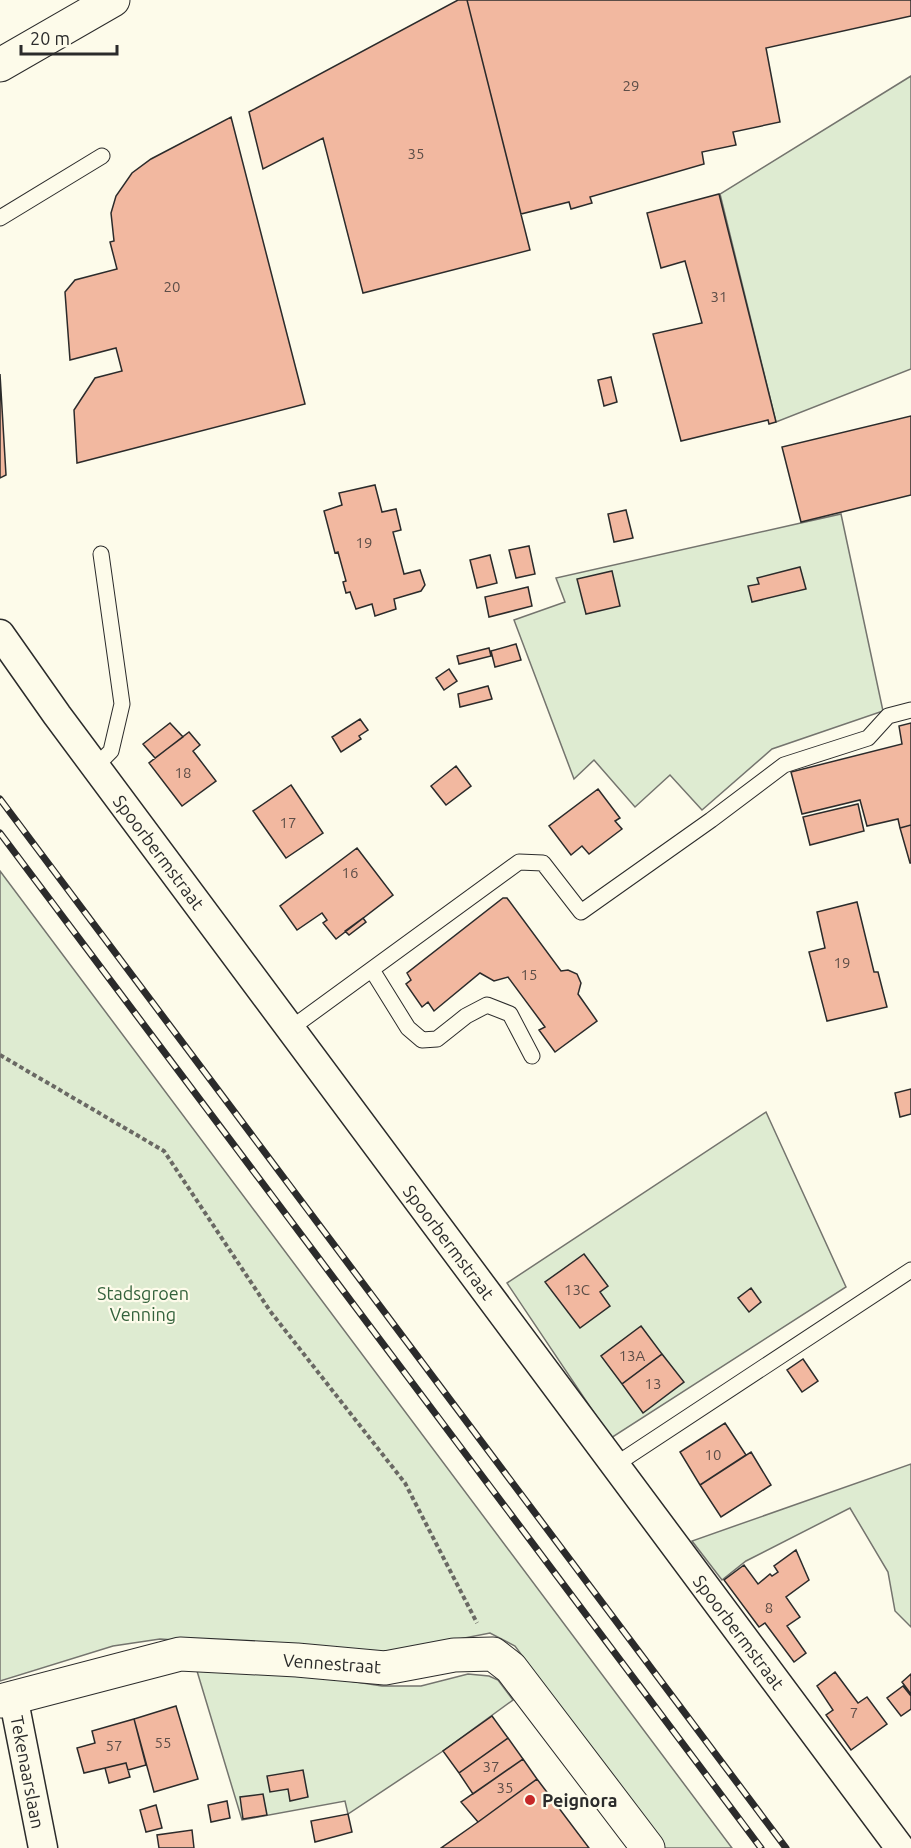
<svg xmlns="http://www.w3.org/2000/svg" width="911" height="1848" font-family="Ubuntu,sans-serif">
<rect width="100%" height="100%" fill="#fdfbea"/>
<!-- green -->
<path fill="#deebd1" stroke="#74746e" stroke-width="1.5" d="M911 76V369L776 422 720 194Z
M841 514 883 711 772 749 702 810 670 775 635 807 594 760 574 779 514 620 565 602 556 578Z
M0 871 732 1848H665L515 1646 490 1633 367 1657 265 1646 160 1639 113 1646 0 1681Z
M766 1112 846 1287 611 1438 507 1283Z
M911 1464V1627L895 1611 888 1572 850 1508 746 1561 722 1580 692 1541Z
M197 1671 317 1676 382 1686H421L468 1674 489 1676 498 1680 513 1700 443 1751 348 1814 345 1801 242 1820Z"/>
<!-- building -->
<path fill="#f2b8a0" stroke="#2b2b2b" stroke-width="1.5" d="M458 0H467L530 250 363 293 323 138 263 169 249 112Z
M467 0H911V16L766 48 780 122 733 132 736 145 702 152 704 164 590 197 592 203 571 209 569 202 521 214Z
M231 117 305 404 77 463 74 410 95 378 122 371 116 348 70 360 65 292 75 280 117 269 110 242 114 241 111 213 116 196 132 173 151 159Z
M719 194 776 422 769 424 768 420 681 441 653 334 702 323 685 261 661 268 647 213Z
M0 374 6 475 0 478Z
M611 377 617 402 604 406 598 380Z
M911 416V495L801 522 782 447Z
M375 485 382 512 396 509 401 530 393 532 404 574 420 570 425 585 421 591 394 599 396 609 375 616 372 604 356 609 350 592 346 593 343 582 346 581 338 552 335 553 324 511 342 505 339 493Z
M626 510 633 538 614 542 608 514Z
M529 546 535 574 516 578 509 550Z
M490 555 497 583 477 588 470 560Z
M800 567 806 589 752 602 748 586 759 584 757 578Z
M612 571 620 606 586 614 577 579Z
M528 587 532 606 489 617 485 597Z
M516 644 521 660 495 667 491 651Z
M489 648 491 656 459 664 457 656Z
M449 669 457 681 444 690 436 678Z
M488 686 492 699 460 707 458 694Z
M360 719 368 730 359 736 361 739 341 752 332 737Z
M170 723 183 737 155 758 143 744Z
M911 723V825L900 828 898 819 867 826 860 800 802 814 791 772 902 744 899 726Z
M189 732 200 745 193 751 216 781 182 806 149 763Z
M456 766 471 786 446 805 431 786Z
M291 785 323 833 286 858 253 811Z
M598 789 620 818 615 821 622 829 589 854 582 846 571 855 549 826Z
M858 804 864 831 810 845 803 817Z
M911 825V863H910L900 828Z
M357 848 393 895 336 939 323 923 327 920 322 913 297 930 280 906Z
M503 898H507L561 971 568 970 577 974 581 983 578 994 597 1021 555 1052 539 1030 545 1027 508 977 494 981 480 973 434 1011 428 1002 422 1007 406 984 411 980 407 973Z
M857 902 874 972H878L887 1007 827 1021 809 952 825 948 817 912Z
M363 918 366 922 349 935 345 931Z
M911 1089V1114L900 1117 895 1093Z
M584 1254 608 1286 600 1292 610 1306 580 1328 545 1282Z
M751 1288 761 1302 749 1312 738 1298Z
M641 1326 662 1354 622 1384 601 1356Z
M662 1354 684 1382 643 1413 622 1384Z
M803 1359 818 1381 802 1392 787 1370Z
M725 1423 746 1455 700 1485 680 1452Z
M751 1452 771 1485 721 1517 700 1485Z
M796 1550 809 1580 786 1597 800 1617 787 1626 806 1653 794 1662 765 1623 759 1627 724 1580 744 1565 758 1584 770 1574 772 1576 778 1572 774 1566Z
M835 1672 858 1703 867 1697 887 1724 851 1750 826 1715 833 1710 817 1686Z
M911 1674V1694L902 1682Z
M903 1686 911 1696V1709L901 1716 887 1698Z
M176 1706 198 1779 154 1792 134 1719Z
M492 1716 508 1738 459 1773 443 1751Z
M134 1719 146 1765 128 1770 126 1763 84 1773 77 1748 95 1743 92 1731Z
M508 1738 523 1759 473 1794 459 1773Z
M523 1759 537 1779 478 1822 461 1802Z
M126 1763 130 1777 109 1783 105 1768Z
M303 1770 308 1797 290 1801 288 1789 270 1792 267 1776Z
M537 1779 589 1848H441L478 1822Z
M263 1794 267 1815 243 1819 240 1797Z
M227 1801 230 1818 211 1822 208 1805Z
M156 1805 162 1828 146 1832 140 1810Z
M348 1814 352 1832 315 1842 311 1821Z
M192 1830 194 1848H159L157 1835Z"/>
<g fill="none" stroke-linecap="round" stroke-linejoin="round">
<defs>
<path id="service" d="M0 218 102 156
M95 767 111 751 122 704 101 554
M372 970 408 1028 422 1040 437 1039 466 1016 487 1005 510 1014 532 1056
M290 1029 519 862 543 863 581 912 711 820 784 765 868 738 888 716 911 710
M615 1465 911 1270"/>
<path id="minor" d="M0 634 57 715 900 1848
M13 1696 43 1848"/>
<path id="tertiary" d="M0 1701 180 1654 297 1660 385 1668 454 1655 493 1654 511 1668 648 1848"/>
<path id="motorway" d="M0 65 113 0"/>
</defs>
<!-- service casing -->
<use href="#service" stroke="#2b2b2b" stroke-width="17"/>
<!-- minor casing -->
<use href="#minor" stroke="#2b2b2b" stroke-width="31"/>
<!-- tertiary casing -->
<use href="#tertiary" stroke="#2b2b2b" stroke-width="35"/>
<!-- motorway casing -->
<use href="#motorway" stroke="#2b2b2b" stroke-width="35"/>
<!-- path -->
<path stroke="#6a6964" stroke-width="4" stroke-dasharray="4.5 3" stroke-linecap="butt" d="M0 1055 164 1151 270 1311 405 1483 477 1623"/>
<!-- service -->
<use href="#service" stroke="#fdfbea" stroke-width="15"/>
<!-- minor -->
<use href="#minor" stroke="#fdfbea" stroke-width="28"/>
<!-- tertiary -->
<use href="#tertiary" stroke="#fdfbea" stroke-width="33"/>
<!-- motorway -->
<use href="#motorway" stroke="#fdfbea" stroke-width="33"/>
<defs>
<path id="rail" d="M0 799 786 1848
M0 833 761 1848"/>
</defs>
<!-- rail casing -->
<use href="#rail" stroke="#2b2b2b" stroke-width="7"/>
<!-- rail -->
<use href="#rail" stroke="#fdfbea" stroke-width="4.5" stroke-dasharray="14" stroke-linecap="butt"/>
</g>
<!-- markers -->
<circle fill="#c62828" stroke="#fdfbea" stroke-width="2" cx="530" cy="1800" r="6"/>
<g text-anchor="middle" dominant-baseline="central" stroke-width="4.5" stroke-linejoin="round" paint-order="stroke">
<!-- number labels -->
<g font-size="15" fill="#5d4e48">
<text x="631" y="85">29</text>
<text x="416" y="153">35</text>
<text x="172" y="286">20</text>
<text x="719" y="296">31</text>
<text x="364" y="542">19</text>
<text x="183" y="772">18</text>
<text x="288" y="822">17</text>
<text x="350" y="872">16</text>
<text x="842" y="962">19</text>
<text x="529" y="974">15</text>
<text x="577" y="1289">13C</text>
<text x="632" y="1355">13A</text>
<text x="653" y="1383">13</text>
<text x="713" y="1454">10</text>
<text x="769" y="1607">8</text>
<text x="854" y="1712">7</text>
<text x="163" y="1742">55</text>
<text x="114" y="1745">57</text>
<text x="491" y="1766">37</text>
<text x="505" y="1787">35</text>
</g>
<!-- street labels -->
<g font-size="18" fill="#2b2b2b" stroke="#fdfbea">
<text transform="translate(159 852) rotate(53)">Spoorbermstraat</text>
<text transform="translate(449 1242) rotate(53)">Spoorbermstraat</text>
<text transform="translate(739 1632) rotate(53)">Spoorbermstraat</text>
<text transform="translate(332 1663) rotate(4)">Vennestraat</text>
<text transform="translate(28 1772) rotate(79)">Tekenaarslaan</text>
</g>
<!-- park labels -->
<g font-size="18" fill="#34623c" stroke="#fdfbea">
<text x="143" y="1293">Stadsgroen<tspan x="143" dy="21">Venning</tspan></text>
</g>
<!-- poi labels -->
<g font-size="18" font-weight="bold" fill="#2b2b2b" stroke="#fdfbea" text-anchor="start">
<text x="542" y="1800">Peignora</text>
</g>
</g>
<!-- scale -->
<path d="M21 45v9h96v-9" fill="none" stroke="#2b2b2b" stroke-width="3"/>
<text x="30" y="45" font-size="18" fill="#2b2b2b" stroke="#fdfbea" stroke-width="4.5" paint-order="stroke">20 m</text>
</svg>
